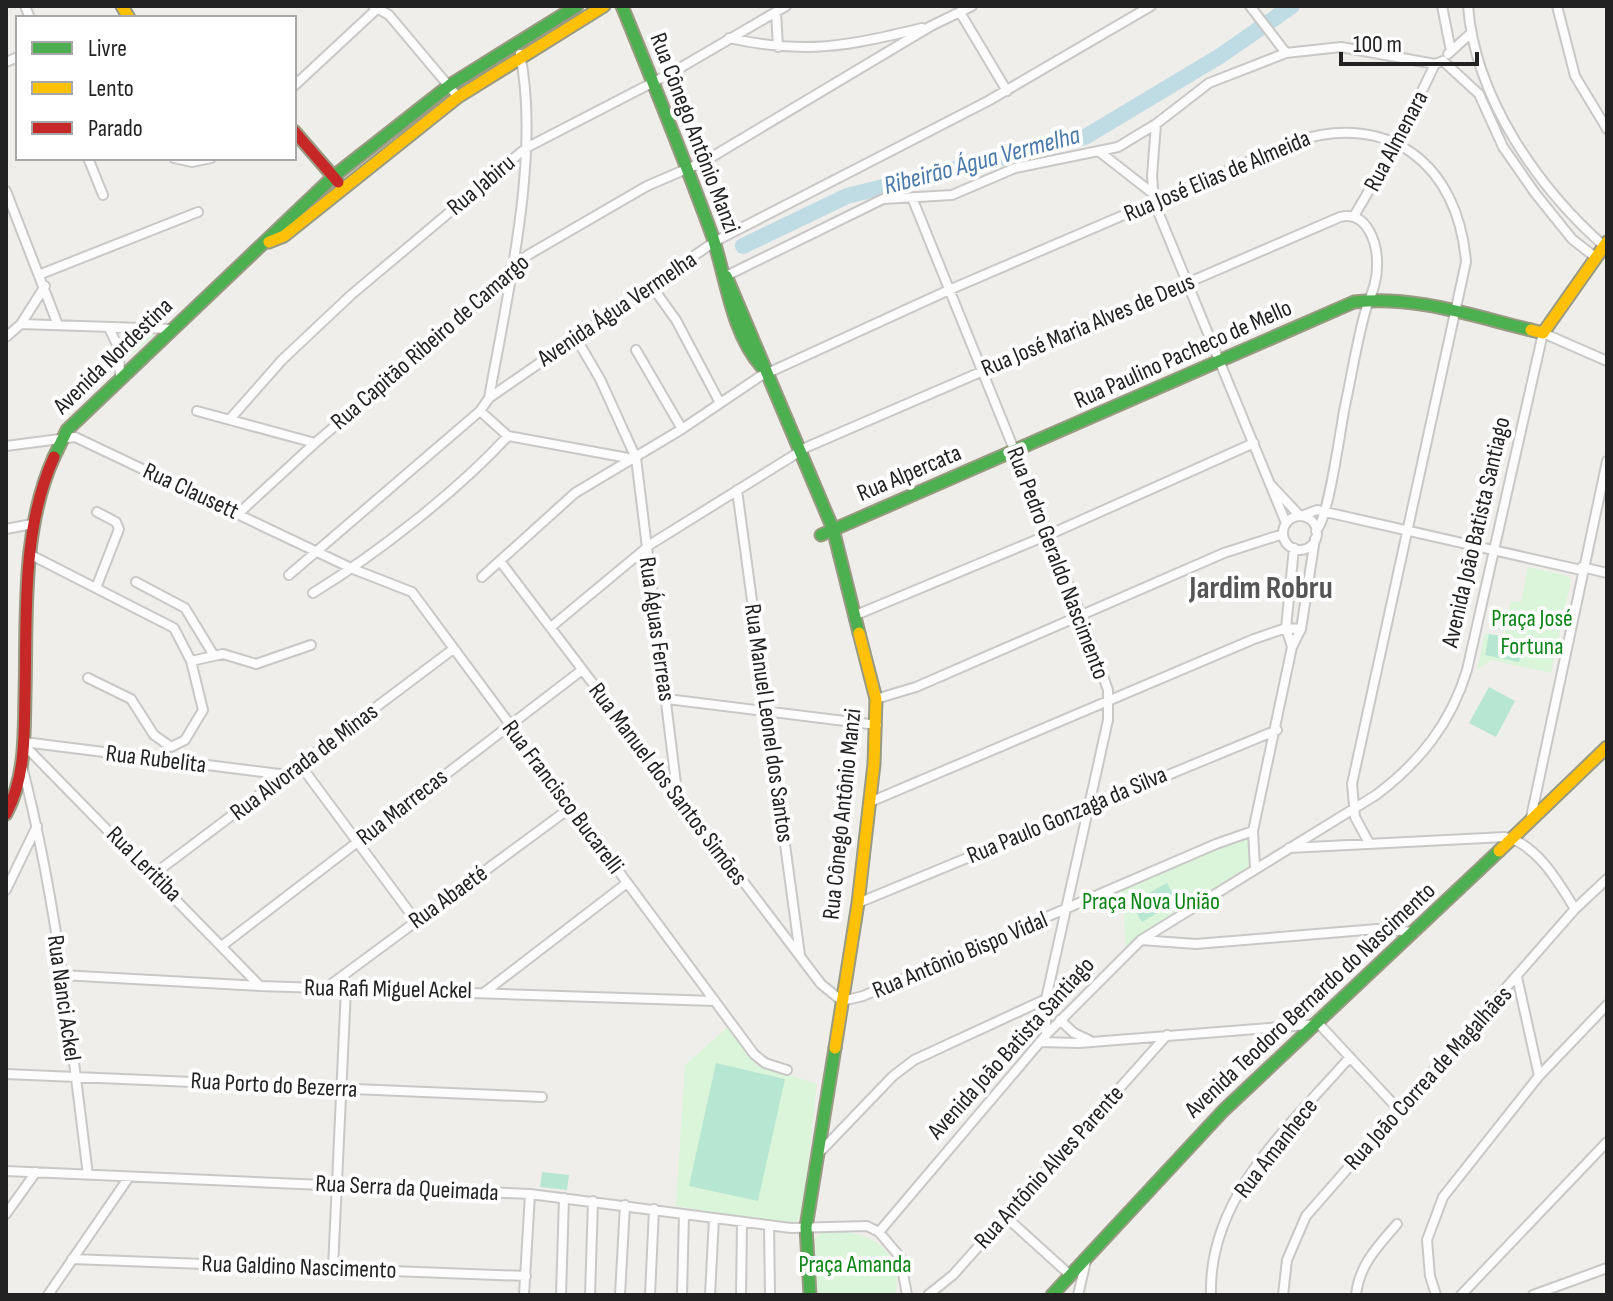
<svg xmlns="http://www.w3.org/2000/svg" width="1613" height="1301" font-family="'Sofia Sans Condensed',sans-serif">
<rect width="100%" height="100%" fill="#f0eeeb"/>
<!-- park -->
<path fill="#daf5da" d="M155 335 122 363 115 337Z
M1528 567 1568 576 1571 580 1551 673 1491 660 1477 670 1485 633 1504 636 1511 601 1521 602Z
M1252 832 1248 848 1253 868 1126 951 1123 900 1115 887Z
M728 1027 757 1065 817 1084 802 1216 792 1225 676 1206 685 1065Z
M844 1232C879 1235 904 1258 895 1295H818L815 1238 821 1233Z"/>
<!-- pitch -->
<path fill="#b7e6d2" d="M1489 634 1525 641 1519 662 1485 655Z
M1489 687 1515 701 1496 737 1469 723Z
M1167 883 1177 901 1142 922 1131 903Z
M716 1063 785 1079 758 1201 689 1186Z
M542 1172 569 1175 567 1190 540 1187Z"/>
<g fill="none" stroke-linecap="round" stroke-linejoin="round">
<!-- river -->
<path stroke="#bfdbe3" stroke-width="16" d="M743 246 847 196 1085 137 1220 56 1292 6"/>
<defs>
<path id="street" d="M25 6 30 18
M373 6 389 15 458 97
M1250 6 1286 53
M1442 6 1451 51
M1468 6C1475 97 1537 187 1604 246
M1557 6 1575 76 1607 129
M776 12 778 47
M961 14 1007 91
M729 38C805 55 848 46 922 28
M1448 54 1470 34
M1443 61 1479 94 1503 147 1535 193 1572 239 1595 257
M6 62 18 57
M294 86 380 6
M1156 124 1152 176 1154 202 1286 523
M1101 153 1151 192
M88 158 103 195
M174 158 192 162 211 158
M6 191 58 325
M913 200 1081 615 1108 690V720L1046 999V1035
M1354 216 1397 143 1435 64
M41 274 198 212
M726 276 883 199 952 195 1015 168 1118 147 1156 124 1209 83 1286 53 1341 47 1435 64 1443 61
M653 288 676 320 720 403
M21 324 171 329
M109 328 119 349 120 376
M6 337 21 324 45 286
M576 338 600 379 636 458 678 800
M636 350 682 429
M489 398C507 296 541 155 520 54
M197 411 315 443
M480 411 508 436 628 458
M230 419 282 360 351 295 526 148 673 72 786 6
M6 446 75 437 353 569 412 592 754 1054 765 1063 787 1070
M1271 485 1300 516
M737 490 800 955
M239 513 315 443 491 293 511 268 528 255 647 186 705 161 931 26 972 6
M1301 516 1317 510 1581 570
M1283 533a17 17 0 1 1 34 0a17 17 0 1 1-34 0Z
M6 529 32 524
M31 555 174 628 191 661 203 710 185 740 171 747 154 735 131 699 88 678
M500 561 821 984 842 1001 863 996 1216 844 1253 831
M1582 567 1607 573
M289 575 480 411 489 398 714 242 988 101 1151 6
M482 577 575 493 682 429 759 377 949 290 1294 142C1390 110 1458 165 1466 262L1352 784 1355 817 1369 843
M136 582 185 608 213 654
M96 588 119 529 116 522 97 512
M313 593C378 553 456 492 508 436
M856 615 1055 532 1254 443
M551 627 651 544 807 447 1340 217C1368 210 1378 245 1377 267 1377 282 1371 295 1366 309 1357 340 1352 374 1345 406 1340 430 1329 518 1316 531
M1292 647 1286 628 1294 548
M191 661 223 654 256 664 311 645
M667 699 877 725
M876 699 916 687 1224 553 1283 534
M24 742 287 775
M24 745 260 986
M301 766 416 921
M23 770C57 902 71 1040 88 1175
M870 802 1254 639 1286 628 1301 629
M1530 822 1607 461
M1289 848 1505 837C1537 844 1559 883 1575 909
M1255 868 1253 831 1292 647 1301 629 1315 539
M154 874 452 650
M6 890 37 826
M858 903 1277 730
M1141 940 1196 944 1377 929 1415 932
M223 945 582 670
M61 975 260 986 715 1001
M1517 977 1539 1076
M326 988 570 808
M485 992 627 883
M1060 1020 1074 1033 1089 1040
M1040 1042 1079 1043 1319 1024 1399 1110
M6 1074 542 1097
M819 1153 893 1076 914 1060 1046 999
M6 1171 530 1194 791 1228 867 1226 879 1232 900 1257 907 1295
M6 1214 36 1172
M1006 1217 1070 1275
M769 1225 770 1295
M879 1232 1046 1035 1141 940 1376 795C1420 762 1451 723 1467 670L1543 333 1607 361
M72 1259 526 1276
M333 1268 346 989
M48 1295 129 1177
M524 1295 530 1194
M561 1295 564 1198
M590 1295 593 1201
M620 1295 625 1205
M650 1295 654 1209
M682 1295 684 1214
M710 1295 714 1218
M741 1295 742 1222
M928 1295 953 1275 1167 1035
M1078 1295 1086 1261
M1211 1295C1208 1196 1290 1126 1350 1057
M1283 1295 1287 1260 1306 1216 1575 909 1607 879
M1356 1295C1359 1265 1378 1246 1397 1224
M1436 1295 1430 1276 1427 1240 1443 1197 1539 1076 1607 1005
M1461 1295 1607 1142
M1533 1295 1607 1268"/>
<path id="fast" d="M622 6C653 82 684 158 712 235 726 276 731 332 761 366
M726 276 833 529 859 633
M54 457 67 430 334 176 450 85 577 6
M821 535 1354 302C1414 295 1473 316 1531 330
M810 1295 806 1227 835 1048
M1052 1295 1223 1111 1499 851"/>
<path id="slow" d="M122 6 129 18
M269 242 284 236 458 97 604 6
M1531 330 1543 333 1607 242
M1499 851 1607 747
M835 1048 858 903 874 764 876 699 859 633"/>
<path id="jam" d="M294 131 338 182
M6 814C26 776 24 736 25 694 27 616 21 530 54 457"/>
</defs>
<!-- street casing -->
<use href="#street" stroke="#c9c8c7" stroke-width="12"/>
<!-- fast casing -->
<use href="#fast" stroke="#999a82" stroke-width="15"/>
<!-- slow casing -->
<use href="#slow" stroke="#999a82" stroke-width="15"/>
<!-- jam casing -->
<use href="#jam" stroke="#999a82" stroke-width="15"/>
<!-- street -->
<use href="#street" stroke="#fdfcfc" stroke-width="8"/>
<!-- fast -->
<use href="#fast" stroke="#4caf50" stroke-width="11"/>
<!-- slow -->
<use href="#slow" stroke="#ffc107" stroke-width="11"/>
<!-- jam -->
<use href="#jam" stroke="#c62828" stroke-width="11"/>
</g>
<g text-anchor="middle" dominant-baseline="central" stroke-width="8" stroke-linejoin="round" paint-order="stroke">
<!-- street labels -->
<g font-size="24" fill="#222" stroke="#fff">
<text transform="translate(695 133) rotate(69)">Rua Cônego Antônio Manzi</text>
<text transform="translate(1396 141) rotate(-62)">Rua Almenara</text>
<text transform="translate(1217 176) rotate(-23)">Rua José Elias de Almeida</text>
<text transform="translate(481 185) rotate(-40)">Rua Jabiru</text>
<text transform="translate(617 309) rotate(-34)">Avenida Água Vermelha</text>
<text transform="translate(1088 325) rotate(-23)">Rua José Maria Alves de Deus</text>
<text transform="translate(430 342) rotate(-41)">Rua Capitão Ribeiro de Camargo</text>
<text transform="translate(1183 354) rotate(-24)">Rua Paulino Pacheco de Mello</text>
<text transform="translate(113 356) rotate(-44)">Avenida Nordestina</text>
<text transform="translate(909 473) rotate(-23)">Rua Alpercata</text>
<text transform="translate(191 491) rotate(25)">Rua Clausett</text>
<text transform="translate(1476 532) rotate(-77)">Avenida João Batista Santiago</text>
<text transform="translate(1058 563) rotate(69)">Rua Pedro Geraldo Nascimento</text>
<text transform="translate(657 629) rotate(82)">Rua Águas Ferreas</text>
<text transform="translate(769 723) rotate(82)">Rua Manuel Leonel dos Santos</text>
<text transform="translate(156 759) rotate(7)">Rua Rubelita</text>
<text transform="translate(304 762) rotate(-37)">Rua Alvorada de Minas</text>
<text transform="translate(668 784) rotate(53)">Rua Manuel dos Santos Simões</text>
<text transform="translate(563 797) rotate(53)">Rua Francisco Bucarelli</text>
<text transform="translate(402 807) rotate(-38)">Rua Marrecas</text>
<text transform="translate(842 814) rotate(-84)">Rua Cônego Antônio Manzi</text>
<text transform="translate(1067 815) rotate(-23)">Rua Paulo Gonzaga da Silva</text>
<text transform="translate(144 864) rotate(45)">Rua Leritiba</text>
<text transform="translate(448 897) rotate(-36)">Rua Abaeté</text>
<text transform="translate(960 955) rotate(-23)">Rua Antônio Bispo Vidal</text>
<text transform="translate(388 989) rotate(1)">Rua Rafi Miguel Ackel</text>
<text transform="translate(64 998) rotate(82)">Rua Nanci Ackel</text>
<text transform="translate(1310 1000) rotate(-43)">Avenida Teodoro Bernardo do Nascimento</text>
<text transform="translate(1011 1048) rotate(-48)">Avenida João Batista Santiago</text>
<text transform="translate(1428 1078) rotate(-48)">Rua João Correa de Magalhães</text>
<text transform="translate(274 1085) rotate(3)">Rua Porto do Bezerra</text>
<text transform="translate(1276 1148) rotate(-52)">Rua Amanhece</text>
<text transform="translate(1049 1167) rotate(-48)">Rua Antônio Alves Parente</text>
<text transform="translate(407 1188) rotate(3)">Rua Serra da Queimada</text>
<text transform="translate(299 1267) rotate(2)">Rua Galdino Nascimento</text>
</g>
<!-- park labels -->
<g font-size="24" fill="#0c8416" stroke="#fff">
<text x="1532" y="618">Praça José<tspan x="1532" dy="28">Fortuna</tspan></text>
<text x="1151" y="901">Praça Nova União</text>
<text x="855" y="1264">Praça Amanda</text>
</g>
<!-- water labels -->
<g font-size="26" font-style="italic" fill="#4a7aab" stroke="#fff">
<text transform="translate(982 161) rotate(-15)">Ribeirão Água Vermelha</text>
</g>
<!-- district labels -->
<g font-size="32" font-weight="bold" fill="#555" stroke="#fff">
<text x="1261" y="588">Jardim Robru</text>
</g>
</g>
<!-- border -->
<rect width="1613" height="1301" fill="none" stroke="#222222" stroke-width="16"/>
<!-- legend -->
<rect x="16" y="16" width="280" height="144" fill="#ffffff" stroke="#a7a7a7" stroke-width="2"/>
<rect x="32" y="42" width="40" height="12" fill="#4caf50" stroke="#a7a7a7" stroke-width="2"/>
<text x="88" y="56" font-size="24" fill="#222222">Livre</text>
<rect x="32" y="82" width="40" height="12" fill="#ffc107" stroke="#a7a7a7" stroke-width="2"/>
<text x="88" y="96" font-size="24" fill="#222222">Lento</text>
<rect x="32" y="122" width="40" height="12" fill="#c62828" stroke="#a7a7a7" stroke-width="2"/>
<text x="88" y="136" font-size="24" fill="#222222">Parado</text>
<!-- scale -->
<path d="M1341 52v12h136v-12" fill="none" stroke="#222222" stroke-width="4"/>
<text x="1353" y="52" font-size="24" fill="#222222" stroke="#ffffff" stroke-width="6" paint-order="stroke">100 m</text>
</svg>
